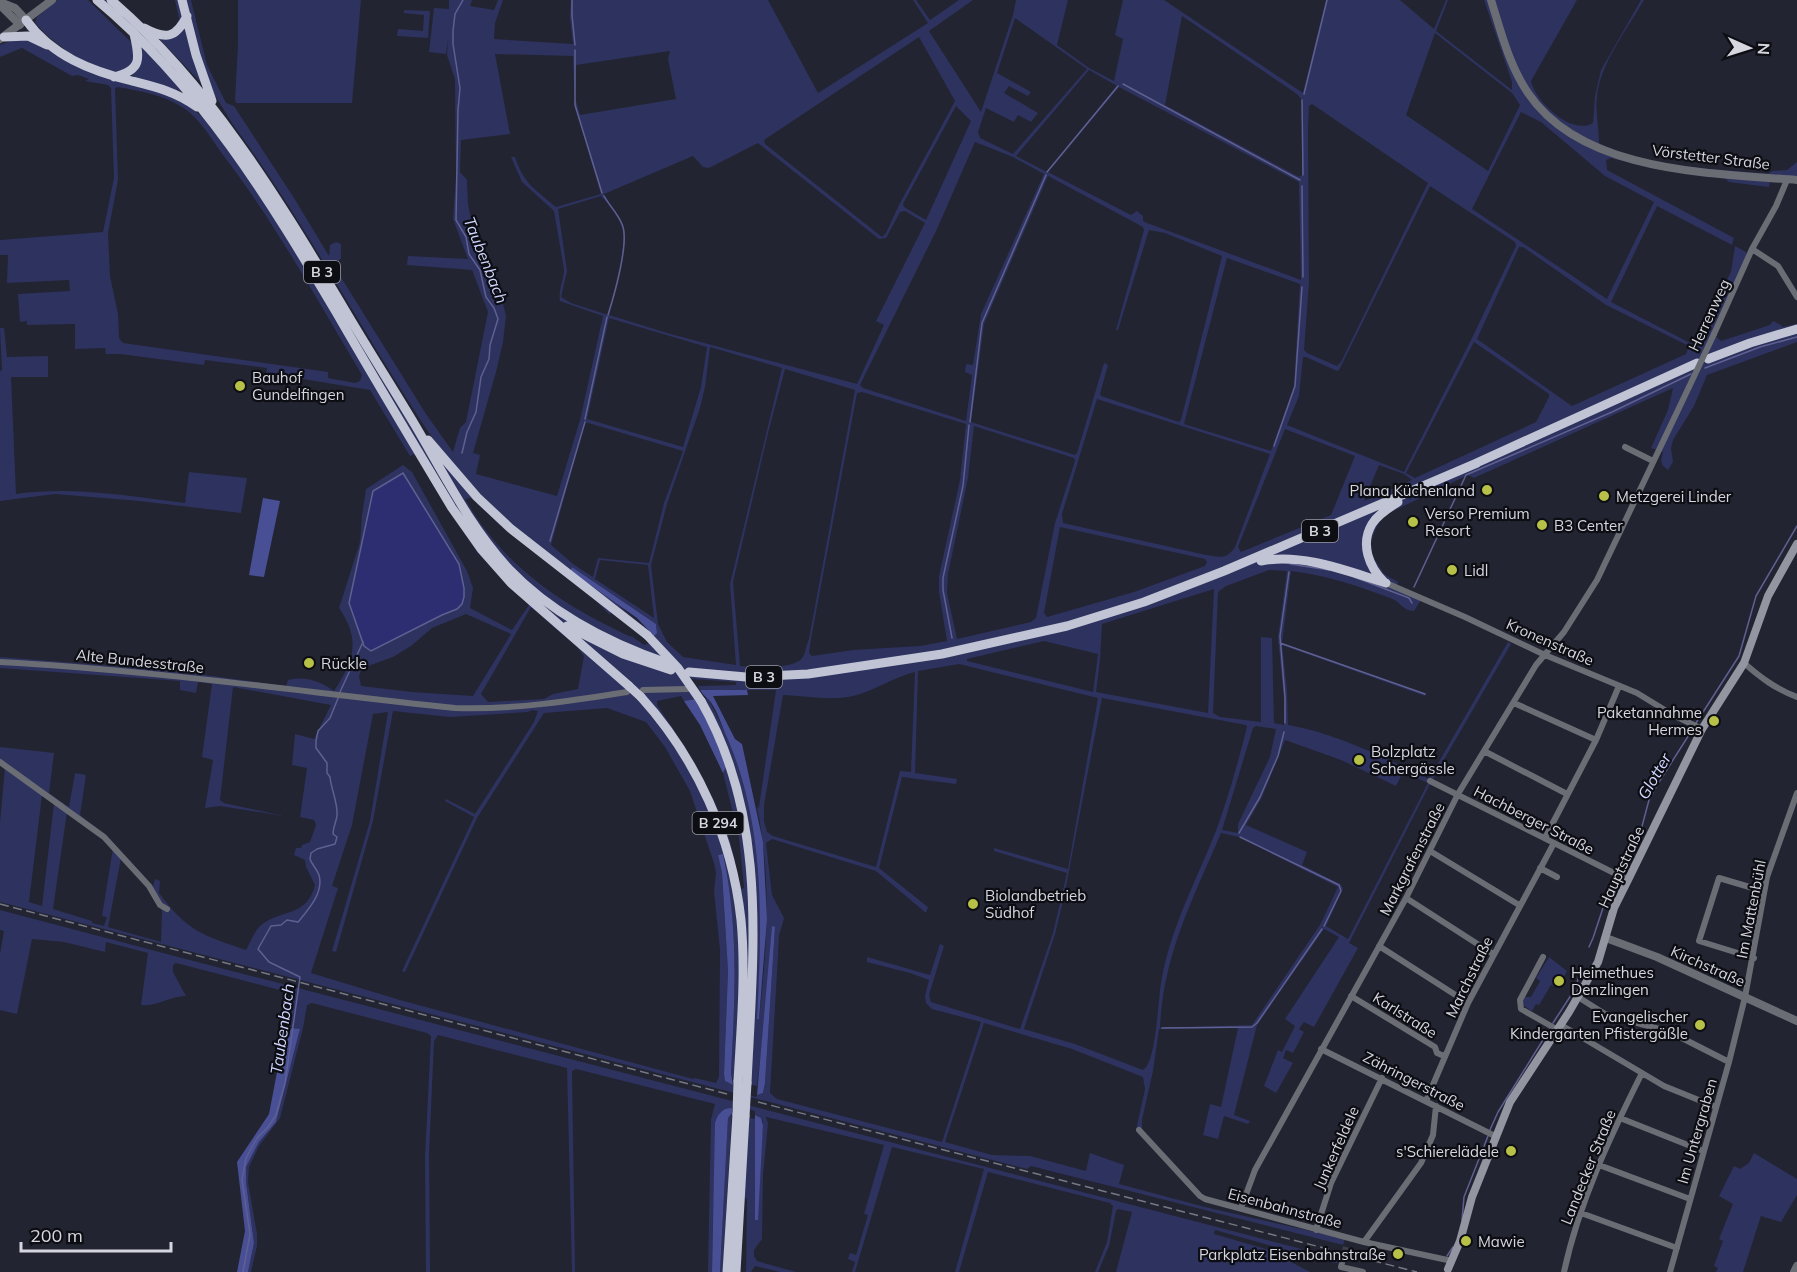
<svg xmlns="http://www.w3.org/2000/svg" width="1797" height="1272" font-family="Mulish,sans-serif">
<rect width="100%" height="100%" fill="#222431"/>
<!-- green -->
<path fill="#2e325e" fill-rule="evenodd" d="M57 0H88L132 43 136 57 126 72C120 72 112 73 106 72 89 69 44 37 35 22L37 17Z
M102 0H107L162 52 194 88 220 119 253 165 484 544 488 541 431 450 437 445C366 340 309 228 234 126 226 115 216 92 205 87L148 27 166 32 175 28 179 19 175 0H191L207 65 226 103 234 106 294 198 329 256 330 245 336 242 341 244V258L334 266 426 414 453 452 460 428 466 422 488 312 472 270 407 265 408 256 468 259 453 219 456 177 455 79 447 55 448 39 446 54 429 52 434 8 449 9V0H472L470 6 494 10 498 0H503L495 23 494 39 573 44 570 17 571 0H768L818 93 928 23 913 0H916L930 20 959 0H973L929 31 981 112 1013 15 1016 0H1068L1057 45 1089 68 1114 81 1123 39 1115 35 1123 0H1164L1303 93 1326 0H1400L1434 29 1446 0H1448L1436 31 1512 90V82L1484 0H1577L1531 81C1535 101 1571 136 1593 123L1595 96 1601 70 1641 0H1644C1628 28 1600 64 1597 96 1595 112 1599 127 1599 143 1647 169 1715 168 1768 174L1772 171 1787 170 1797 162V177L1771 175 1769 187 1729 182 1724 177 1655 169 1611 158 1606 160 1607 170 1734 238 1732 245 1657 206 1611 302 1692 344 1731 272 1735 246 1746 252 1747 257 1712 333 1721 341 1770 325 1773 321 1781 325 1782 327 1797 324V342L1707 375 1694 406 1673 440 1671 448 1673 462 1668 470 1663 466 1661 461 1663 452 1651 448 1668 410 1673 388 1474 478 1468 475 1385 515 1377 526 1371 541 1372 555 1384 574 1398 582 1396 590 1421 600 1414 611C1403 611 1400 601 1390 598 1355 585 1329 576 1291 571L1282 643 1426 694 1425 696 1282 645 1287 690 1288 725C1336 733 1385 758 1429 779L1508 642 1511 644 1431 782 1349 943 1358 948 1314 1027 1304 1022 1299 1029 1304 1032 1293 1053 1286 1050 1283 1058 1293 1063 1276 1093 1264 1086 1278 1050 1282 1052 1295 1026 1285 1019 1339 937 1324 929 1257 1025 1234 1115 1250 1121 1248 1124 1224 1116 1218 1139 1203 1135 1210 1104 1221 1107 1238 1028 1159 1029 1153 1071 1142 1120V1131L1136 1130 1145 1089 1143 1077 1072 1049 984 1023 945 1142 992 1155 1030 1156 1086 1171 1090 1153 1124 1165 1119 1184 1205 1207 1345 1239 1343 1245 1031 1166 1027 1169 0 902V823L5 767 0 763V747L54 753 49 793 69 807 75 773 86 775 80 815 110 839 153 886 155 879 160 881 159 893C187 931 202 935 246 950 250 943 255 930 261 925 282 909 307 917 315 885L306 867 305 860 294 855 296 848H301L302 845 310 842 316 825 314 820 300 817 307 768 292 765 295 734 314 739 331 705 233 687 220 800 224 803 284 816 220 806 205 808 213 760 202 757 212 684 198 682 196 693 180 690V681L0 668V657L176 671 286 686 288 680C305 676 320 681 334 691 354 660 361 640 339 608L360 542 362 515 366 489 403 465 412 472 467 571 473 588 470 608 512 630 529 605 477 552 415 454 410 456 370 390 266 373 267 368 205 360 204 365 120 354H106L105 348 75 349V324L27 325V321L20 322 18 294 70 291 69 280 7 283 8 255H0V240L103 232 114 178 111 88 108 85 85 81 89 79 78 75 72 76 22 48 0 57V45L15 39 29 40 89 71 176 96 208 121 239 163 273 215 476 548 480 546C434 476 392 404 350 333 291 232 232 132 152 46 137 29 119 15 102 0ZM1182 16 1297 94 1302 100V175L1299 177 1165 105ZM1015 18 1087 69 1013 154 980 138 978 132 986 108 1014 122 1018 115 1031 122 1038 113 1004 93 1009 86 1028 96 1031 92 997 73ZM1435 33 1512 93 1520 105 1488 171 1406 115ZM919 37 955 101 899 205 886 233 882 237 765 144 764 140ZM670 51 668 59 676 99 580 115 575 97 576 65ZM495 54 573 56 575 106 601 194 556 207C536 190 523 183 515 157H511L522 182 554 211 564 269C564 280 558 290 560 301L603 316 580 420 557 496 476 474 480 455 473 453 496 372 503 342 506 316 502 300 474 234 468 204 467 180 460 172 461 140 510 134ZM1089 70 1117 86 1047 172 1016 156ZM117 87C141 91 165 95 185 109 201 120 212 140 223 155 276 224 317 300 362 375L360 381 355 383 328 378V372L123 343 119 338 118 314 110 276 108 233 118 180 115 89ZM1119 87 1299 182 1301 280 1147 223 1143 221V216L1137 211 1131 215 1048 172ZM1312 104 1428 183 1341 362 1337 366 1307 353 1304 350 1309 283 1308 129 1309 106ZM956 106 971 121 926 220 904 207 903 204ZM1521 112 1541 122 1605 176 1654 202 1607 299 1472 209ZM975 142 1013 157 1044 174 981 314 973 365 966 364 965 372 972 375 966 421 863 388 860 385 937 229ZM758 143 879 239 886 238 900 212 905 211 925 223 876 321 884 325 857 384 667 333 609 315 625 243C625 221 614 212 604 194L693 156 703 167 709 168ZM1048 176 1143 227 1144 230 1116 330H1118L1149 230 1165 233 1222 256 1181 420 1179 422 1101 396 1100 394 1108 365 1104 363 1077 453 1075 455 971 422 984 324ZM1430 186 1515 242 1516 246 1472 338 1404 472 1287 425 1299 396 1303 357H1306L1337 371 1339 370ZM601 196C609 205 621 219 623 232 626 250 613 296 608 315L571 303 561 297 567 271 558 209ZM1519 247H1523L1606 305 1689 346 1686 354 1572 406 1477 339ZM1227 258 1300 284 1294 386 1271 451 1184 424ZM609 318 707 347 701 387 683 447 587 419ZM1474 342 1549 394V397L1536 422 1415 478 1406 473ZM710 347 782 368 730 584 736 665 683 657 667 642 658 624 651 565 667 504 700 408 705 387ZM785 369 855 390 809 639C806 645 805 658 799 661 786 669 755 667 740 666L733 582 768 433ZM862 392 966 424 960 480 939 576V592L947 641 920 646 853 650 812 656 809 653 811 639 857 393ZM1097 399 1270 454 1235 547C1226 560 1221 557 1206 555L1063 523 1062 514ZM585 422 683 451 664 503 649 563 598 558 593 577 573 564 551 545ZM974 426 1074 458 1075 461 1055 523 1036 618 1031 622 957 639 947 593 948 574 968 478ZM1285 429 1355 456 1331 515 1241 552 1238 547ZM1379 465 1404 474 1412 480 1364 501ZM471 498 508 532 591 596 610 615 611 611 644 639 650 632 616 603 570 571V569L572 567 656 624 657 630 654 636 692 679 736 682V685L698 686 700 690H776L759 807 757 808C772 878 767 949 759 1019H757C761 952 764 883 753 816 745 776 728 736 709 700L705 698 698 703 726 767 723 773 739 837 744 888 741 889C736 872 734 853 728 835 711 788 685 746 657 705V701L681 696 684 701 696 699C683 678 667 660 649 643L644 645 630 635 631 637C562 605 504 567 465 499ZM1060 527 1205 559 1207 562 1205 566 1134 592 1047 617 1044 613ZM600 560 648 565 654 618 595 579ZM1269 570 1287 571 1278 638 1284 698V725L1274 723 1272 638 1261 637V722L1220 717 1213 713 1218 592 1226 586ZM1214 589 1208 713 1096 692 1100 660 1102 624ZM531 607 577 647 584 656 578 689 553 694 544 699 488 702 481 694ZM466 614 511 634 473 696 412 692 361 686 359 676 361 671 368 666 393 657 411 646 432 628ZM1044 641 1098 654 1093 692 967 661V659ZM959 664 1098 698 1068 869 994 848V851L1067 873 1053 933 1020 1029 931 1002 929 995 944 946 940 944 930 975 867 957V962L910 973 929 980 925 996 926 1003 932 1009 981 1022 942 1142 777 1099 770 1093 778 955 779 936 784 918 772 895 766 843 772 839 876 871 926 913 928 907 879 868 902 777 956 784 957 779 915 773 918 671ZM915 672 911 772 900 771 876 867 773 836 767 832 764 821V805L783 695C805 696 832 701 853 696 875 691 893 677 915 672ZM1102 698 1246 725 1247 727C1238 762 1229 795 1217 828 1195 885 1164 938 1159 1001 1157 1015 1155 1063 1143 1070L1075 1044 1024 1029 1055 934 1064 897ZM607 708 646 722 665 747 690 791 714 863 716 873 714 891 720 950 719 1077 716 1083 695 1078 693 1079 400 1000 311 973 338 888 332 886 352 825 373 714 388 712 370 821 332 951 336 952 373 821 393 711 450 717 528 712 532 710 538 711 534 722 475 814 446 799 445 801 474 817 402 971 405 972 477 818 544 713ZM1256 726 1276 729 1270 757 1238 824V833L1222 830 1253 728ZM1285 740 1341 760 1396 786 1403 772 1428 783 1348 939 1326 926 1342 891 1343 888 1340 884 1302 865 1307 852 1246 825 1262 797ZM42 795 54 803 42 906 29 902ZM67 812 101 837 113 848 102 916 107 917 104 926 92 923V921L53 909ZM1221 833 1239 837 1338 887 1320 925 1252 1025 1160 1028C1163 955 1193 899 1221 833ZM723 854C739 927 735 999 731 1073L733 1080 757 1086 765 1019 772 927H775L765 1083 763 1093 757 1095 756 1097 733 1091V1085L725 1081 724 1074 728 971 722 873 718 855ZM121 858 151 891 162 911 161 942 108 927Z
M238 0H361L352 103H236L235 99 238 45Z
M404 10 430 11 428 38 397 36 398 29 423 31 424 15 404 13Z
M142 47 184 92 132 77Z
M0 328H4L7 357 48 356V377H11L16 494C73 486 129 496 185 503L189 472 247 478 241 513 139 501 55 494 0 501V371L2 370Z
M0 910 167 954 1340 1259 1337 1263H1333L1215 1230 1214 1234 1266 1249 1310 1272H1116L1132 1212 1118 1209 1116 1211 1109 1246 1098 1272H1095L1107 1242 1113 1206 1110 1203 988 1172 959 1272H955L984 1169 892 1147 855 1272H852L855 1262 848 1259 850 1253 856 1255 857 1252 868 1215 864 1214 884 1145 766 1117 768 1123 763 1175 762 1239 754 1250V1256L757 1261 796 1272H780L755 1266 751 1272H746L747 1198 745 1199 744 1206 747 1117 755 1119V1220H757L763 1122 761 1118 755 1115V1111L733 1105 732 1108 724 1110 720 1113 713 1214 712 1272H708L711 1119 715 1104 576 1069 572 1071 575 1272H572L567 1068 438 1035 434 1041 429 1154 430 1272H426L425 1157 431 1036 427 1033 312 1003 307 1005 303 1028 280 1118 259 1146 249 1167 248 1182 257 1234V1246L251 1272H248L254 1243 246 1182V1167L259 1142 276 1122 300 1030 291 1027 287 1020 291 993 176 963 173 965V972L186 996C170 996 157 1007 141 1005L148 953 106 942 105 952 64 942 32 939 17 1014 0 1010V954L4 931 0 930Z
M1549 957 1567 971 1564 977 1560 975 1554 986 1551 985 1539 1005 1536 1004 1532 1011 1524 1006 1523 1000 1525 997H1531L1540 981 1536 978Z
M732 1113 723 1272H720L728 1118Z
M1754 1153 1797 1179V1195L1781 1222 1761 1216 1743 1272H1716L1718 1268 1714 1266 1723 1241 1719 1239 1733 1204 1719 1196 1734 1166 1740 1169 1749 1163Z"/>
<!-- forest -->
<path fill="#484f95" d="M263 498 280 501 264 577 249 575Z
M572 567 656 624 657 633 654 636 637 618 570 571Z
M700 690H747L748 695 713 696 735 739 742 744 763 842 767 919 759 1019H757C762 923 766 823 725 733 721 723 716 708 709 700 706 697 703 695 700 690Z
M696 699 710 727 726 767 723 773 700 725 684 701Z
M723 854C739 927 735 999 731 1073L733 1085 725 1081 724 1074 728 971 722 873 718 855Z
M772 926 775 927 765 1083 763 1093 757 1095Z
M291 1028 300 1029 276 1122 259 1142 246 1167V1182L254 1243 248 1272H237L245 1231 237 1162 269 1114 278 1067Z
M732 1108V1113L728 1118 720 1272H712L715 1123C718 1114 722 1108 732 1108Z
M755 1115 761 1118 763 1125 758 1220H755Z"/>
<!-- water -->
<path fill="#2c2e71" stroke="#5f6092" stroke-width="1.5" d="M403 473 459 564 464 588V597L462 604 457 609 442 615 371 651 364 646 349 603 373 491Z"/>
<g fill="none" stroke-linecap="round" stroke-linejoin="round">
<!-- stream -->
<path stroke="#5f6092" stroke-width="1.5" d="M572 0V15L575 45
M575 50V105L602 193
M1123 84 1300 180
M1304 94 1327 0
M1302 100 1303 175
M1047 172 1118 86
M1302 186 1303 277
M604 196C609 205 618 214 622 224 630 241 614 296 608 315
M1705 368 1760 347 1797 337
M585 419 607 317
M970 422 982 323 1046 175
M1274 446 1295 386 1302 287
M462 453 467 432 476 412 481 377 489 359 490 345 498 319 494 308 486 297 480 270 469 254 466 237 456 220 458 110 460 88 453 44V31L455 14 463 0
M550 541 585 422
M1290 564 1329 570
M1354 577 1409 598 1412 603
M1414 587 1466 475 1612 412 1691 374
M952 638 943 590V578L963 486 969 425
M1280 643 1425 694
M340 692 363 642
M1285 723V698L1280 636 1289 572
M1696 723 1739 656 1756 596 1797 526
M1239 833 1260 797 1278 756 1284 732
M1240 837 1339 885 1341 891 1324 926
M1618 874 1641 830 1649 800 1659 782 1694 727
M1589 947 1593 938 1603 908 1617 879
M1553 1023 1575 989 1580 973
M1162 1028 1252 1027 1257 1023 1322 929
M1489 1132 1498 1112 1551 1027
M1462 1220 1464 1197 1488 1136
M1447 1256 1453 1247
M243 1272 250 1234 242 1180 246 1158 257 1138 268 1127 276 1115 285 1083 300 977 269 962 258 949 271 926 281 925 287 920 298 922C308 910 324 893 319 875 317 869 312 865 310 859L311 853 317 849 335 844 337 837 333 834C333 826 337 821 337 815 338 803 331 789 330 777L327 773V763L316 748V741L318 731 330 718 339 696"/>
<!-- minor-tunnel -->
<path stroke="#3d3f4b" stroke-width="6" stroke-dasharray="6 3" stroke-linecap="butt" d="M1343 1259 1346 1247"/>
<!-- minor -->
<path stroke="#6b6d74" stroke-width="6" d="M1752 249 1778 266 1797 297
M1714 334 1752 249 1776 206 1787 180
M1625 447 1653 461
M1386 583 1465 617 1545 655 1637 693 1673 715 1702 729
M0 662C152 670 303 692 455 708 513 710 570 701 627 692
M1744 663C1761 678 1776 689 1797 697
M643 690 688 689
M1514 703 1596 740
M1484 751 1567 794
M0 762 104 837 149 886 160 905 167 909
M1430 781 1628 880
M1545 838 1596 740 1619 686
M1430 851 1519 905
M1540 868 1557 877
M1406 898 1493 954
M1379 946 1468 1003
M1543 957 1520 1000 1521 1009 1558 1030
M1754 958 1699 941 1719 878 1763 891
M1351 996 1435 1047 1437 1053 1444 1056
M1578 997 1605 1014 1670 1032 1729 1062
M1561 1025 1664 1086 1716 1107
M1321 1049 1495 1136
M1426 1101 1468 1003 1554 843
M1620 1118 1703 1151
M1139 1130 1200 1196 1205 1199 1364 1242 1452 1261
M1599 1165 1690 1199
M1241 1208 1255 1170 1406 898 1458 794 1536 665 1564 632 1597 580 1689 387
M1581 1213 1677 1248
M1316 1230 1331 1183 1382 1078
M1364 1242 1421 1163 1433 1135 1436 1106
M1343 1259 1341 1267 1363 1272
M1564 1272C1579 1202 1610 1137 1642 1073
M1670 1272 1729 1062 1745 997 1767 877 1797 793"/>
<!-- tertiary -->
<path stroke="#6b6d74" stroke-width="8" d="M1491 0C1501 32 1509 65 1528 93 1582 173 1710 173 1797 180
M0 2 15 8 26 20
M0 5 20 25
M0 39 52 0
M1606 938 1657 957 1797 1021
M1794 1272 1797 1266"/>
<!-- secondary -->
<path stroke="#9395a1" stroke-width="8" d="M1448 1269 1460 1241 1472 1197 1510 1102 1569 1012 1598 962 1614 908 1628 880 1702 729 1744 663 1768 596 1797 544"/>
<!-- trunk -->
<path stroke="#c0c4d4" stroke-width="9" d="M97 0C200 86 269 199 336 312 374 378 413 443 452 508L481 549 511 583 629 686
M111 0C209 84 276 195 342 305 366 346 391 385 415 425 444 474 470 527 509 569 552 614 609 643 667 663
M182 0 196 55 212 101
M26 20C52 56 91 71 132 81 156 87 177 92 197 107
M144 28C166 40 176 38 187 16
M4 37 28 36 47 45
M114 77C142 70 140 59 134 34
M1708 359 1750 343 1797 329
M428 440 477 497 510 528 647 635
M1472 465 1697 363
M1261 561C1303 553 1347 571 1386 583
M1384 582C1369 567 1360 544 1372 524 1378 514 1389 508 1398 502
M567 626 623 654 671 670
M689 672 746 677 808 674 942 654 1067 626 1144 602 1224 571 1477 463
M641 697C697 759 732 837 741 920 746 973 741 1028 738 1081
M701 701C769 820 753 951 747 1083
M727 1272 737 1114
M736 1272 745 1116"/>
<!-- rail -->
<path stroke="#767883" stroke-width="1.5" stroke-dasharray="9 4.5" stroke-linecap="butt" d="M0 904 731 1095
M758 1102 1417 1272"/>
<!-- minor-bridge -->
<path stroke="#6b6d74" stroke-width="6" d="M1689 387 1714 334"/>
<!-- trunk-bridge -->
<path stroke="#c0c4d4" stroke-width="9" d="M647 635 678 668 701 701
M629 686 641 697
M737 1114 738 1081
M745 1116 747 1083"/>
</g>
<!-- markers -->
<g fill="#b7c147" stroke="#0d0e13" stroke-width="2">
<circle cx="240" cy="386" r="6"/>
<circle cx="1487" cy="490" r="6"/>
<circle cx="1604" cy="496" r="6"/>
<circle cx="1413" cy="522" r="6"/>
<circle cx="1542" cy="525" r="6"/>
<circle cx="1452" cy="570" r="6"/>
<circle cx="309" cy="663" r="6"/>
<circle cx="1714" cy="721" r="6"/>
<circle cx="1359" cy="760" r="6"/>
<circle cx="973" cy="904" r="6"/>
<circle cx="1559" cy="981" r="6"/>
<circle cx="1700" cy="1025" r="6"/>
<circle cx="1511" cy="1151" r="6"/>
<circle cx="1466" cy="1241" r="6"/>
<circle cx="1398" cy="1254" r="6"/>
</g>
<g text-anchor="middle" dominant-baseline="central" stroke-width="4.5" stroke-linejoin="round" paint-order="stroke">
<!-- shield labels -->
<g fill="#0d0e13" stroke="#999aa2" stroke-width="1.5">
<rect x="304" y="261" width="36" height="22" rx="4.5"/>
<rect x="1302" y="520" width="36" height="22" rx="4.5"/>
<rect x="746" y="666" width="36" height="22" rx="4.5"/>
<rect x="692.5" y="812" width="51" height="22" rx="4.5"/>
</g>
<g font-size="14" font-weight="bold" fill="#d5d6df">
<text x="322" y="272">B 3</text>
<text x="1320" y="531">B 3</text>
<text x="764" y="677">B 3</text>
<text x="718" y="823">B 294</text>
</g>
<!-- street labels -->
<g font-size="15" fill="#d5d6df" stroke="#0d0e13">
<text transform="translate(1711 157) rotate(7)">Vörstetter Straße</text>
<text transform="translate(1709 315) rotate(-65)">Herrenweg</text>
<text transform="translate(1550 642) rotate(24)">Kronenstraße</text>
<text transform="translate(140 661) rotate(6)">Alte Bundesstraße</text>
<text transform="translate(1534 820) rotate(27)">Hachberger Straße</text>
<text transform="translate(1412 859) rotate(-63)">Markgrafenstraße</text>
<text transform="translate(1621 867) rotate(-65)">Hauptstraße</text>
<text transform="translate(1751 909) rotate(-79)">Im Mattenbühl</text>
<text transform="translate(1708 966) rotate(24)">Kirchstraße</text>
<text transform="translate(1469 977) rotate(-64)">Marchstraße</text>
<text transform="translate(1405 1015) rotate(32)">Karlstraße</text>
<text transform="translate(1414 1081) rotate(27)">Zähringerstraße</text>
<text transform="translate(1697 1131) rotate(-74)">Im Untergraben</text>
<text transform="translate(1336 1148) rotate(-66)">Junkerfeldele</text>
<text transform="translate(1588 1167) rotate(-68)">Landecker Straße</text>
<text transform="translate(1285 1208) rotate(15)">Eisenbahnstraße</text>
</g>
<!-- poi labels -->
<g font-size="15" fill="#d5d6df" stroke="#0d0e13" text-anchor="start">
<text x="252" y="377">Bauhof<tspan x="252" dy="17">Gundelfingen</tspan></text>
<text x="1475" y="490" text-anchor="end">Plana Küchenland</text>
<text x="1616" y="496">Metzgerei Linder</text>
<text x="1425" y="513">Verso Premium<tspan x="1425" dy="17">Resort</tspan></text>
<text x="1554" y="525">B3 Center</text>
<text x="1464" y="570">Lidl</text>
<text x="321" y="663">Rückle</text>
<text x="1702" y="712" text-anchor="end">Paketannahme<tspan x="1702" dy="17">Hermes</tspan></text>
<text x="1371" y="751">Bolzplatz<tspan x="1371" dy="17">Schergässle</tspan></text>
<text x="985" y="895">Biolandbetrieb<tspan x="985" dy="17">Südhof</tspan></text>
<text x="1571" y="972">Heimethues<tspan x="1571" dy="17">Denzlingen</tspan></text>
<text x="1688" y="1016" text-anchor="end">Evangelischer<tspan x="1688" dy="17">Kindergarten Pfistergäßle</tspan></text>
<text x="1499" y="1151" text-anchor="end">s'Schierelädele</text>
<text x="1478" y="1241">Mawie</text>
<text x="1386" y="1254" text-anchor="end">Parkplatz Eisenbahnstraße</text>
</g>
<!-- water labels -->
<g font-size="16" font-style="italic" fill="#cfd6ff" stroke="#0d0e13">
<text transform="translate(486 260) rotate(68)">Taubenbach</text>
<text transform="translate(1654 776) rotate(-60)">Glotter</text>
<text transform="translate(282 1029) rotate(-82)">Taubenbach</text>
</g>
</g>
<!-- north arrow -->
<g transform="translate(1749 48) rotate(93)" stroke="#0d0e13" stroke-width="4.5" paint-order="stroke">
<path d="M0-4.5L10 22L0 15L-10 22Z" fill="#d5d6df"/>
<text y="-9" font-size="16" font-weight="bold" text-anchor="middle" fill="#d5d6df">N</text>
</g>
<!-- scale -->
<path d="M21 1242v9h150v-9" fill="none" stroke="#d5d6df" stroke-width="3"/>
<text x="30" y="1242" font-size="18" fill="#d5d6df" stroke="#0d0e13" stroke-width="4.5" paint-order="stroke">200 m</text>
</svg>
